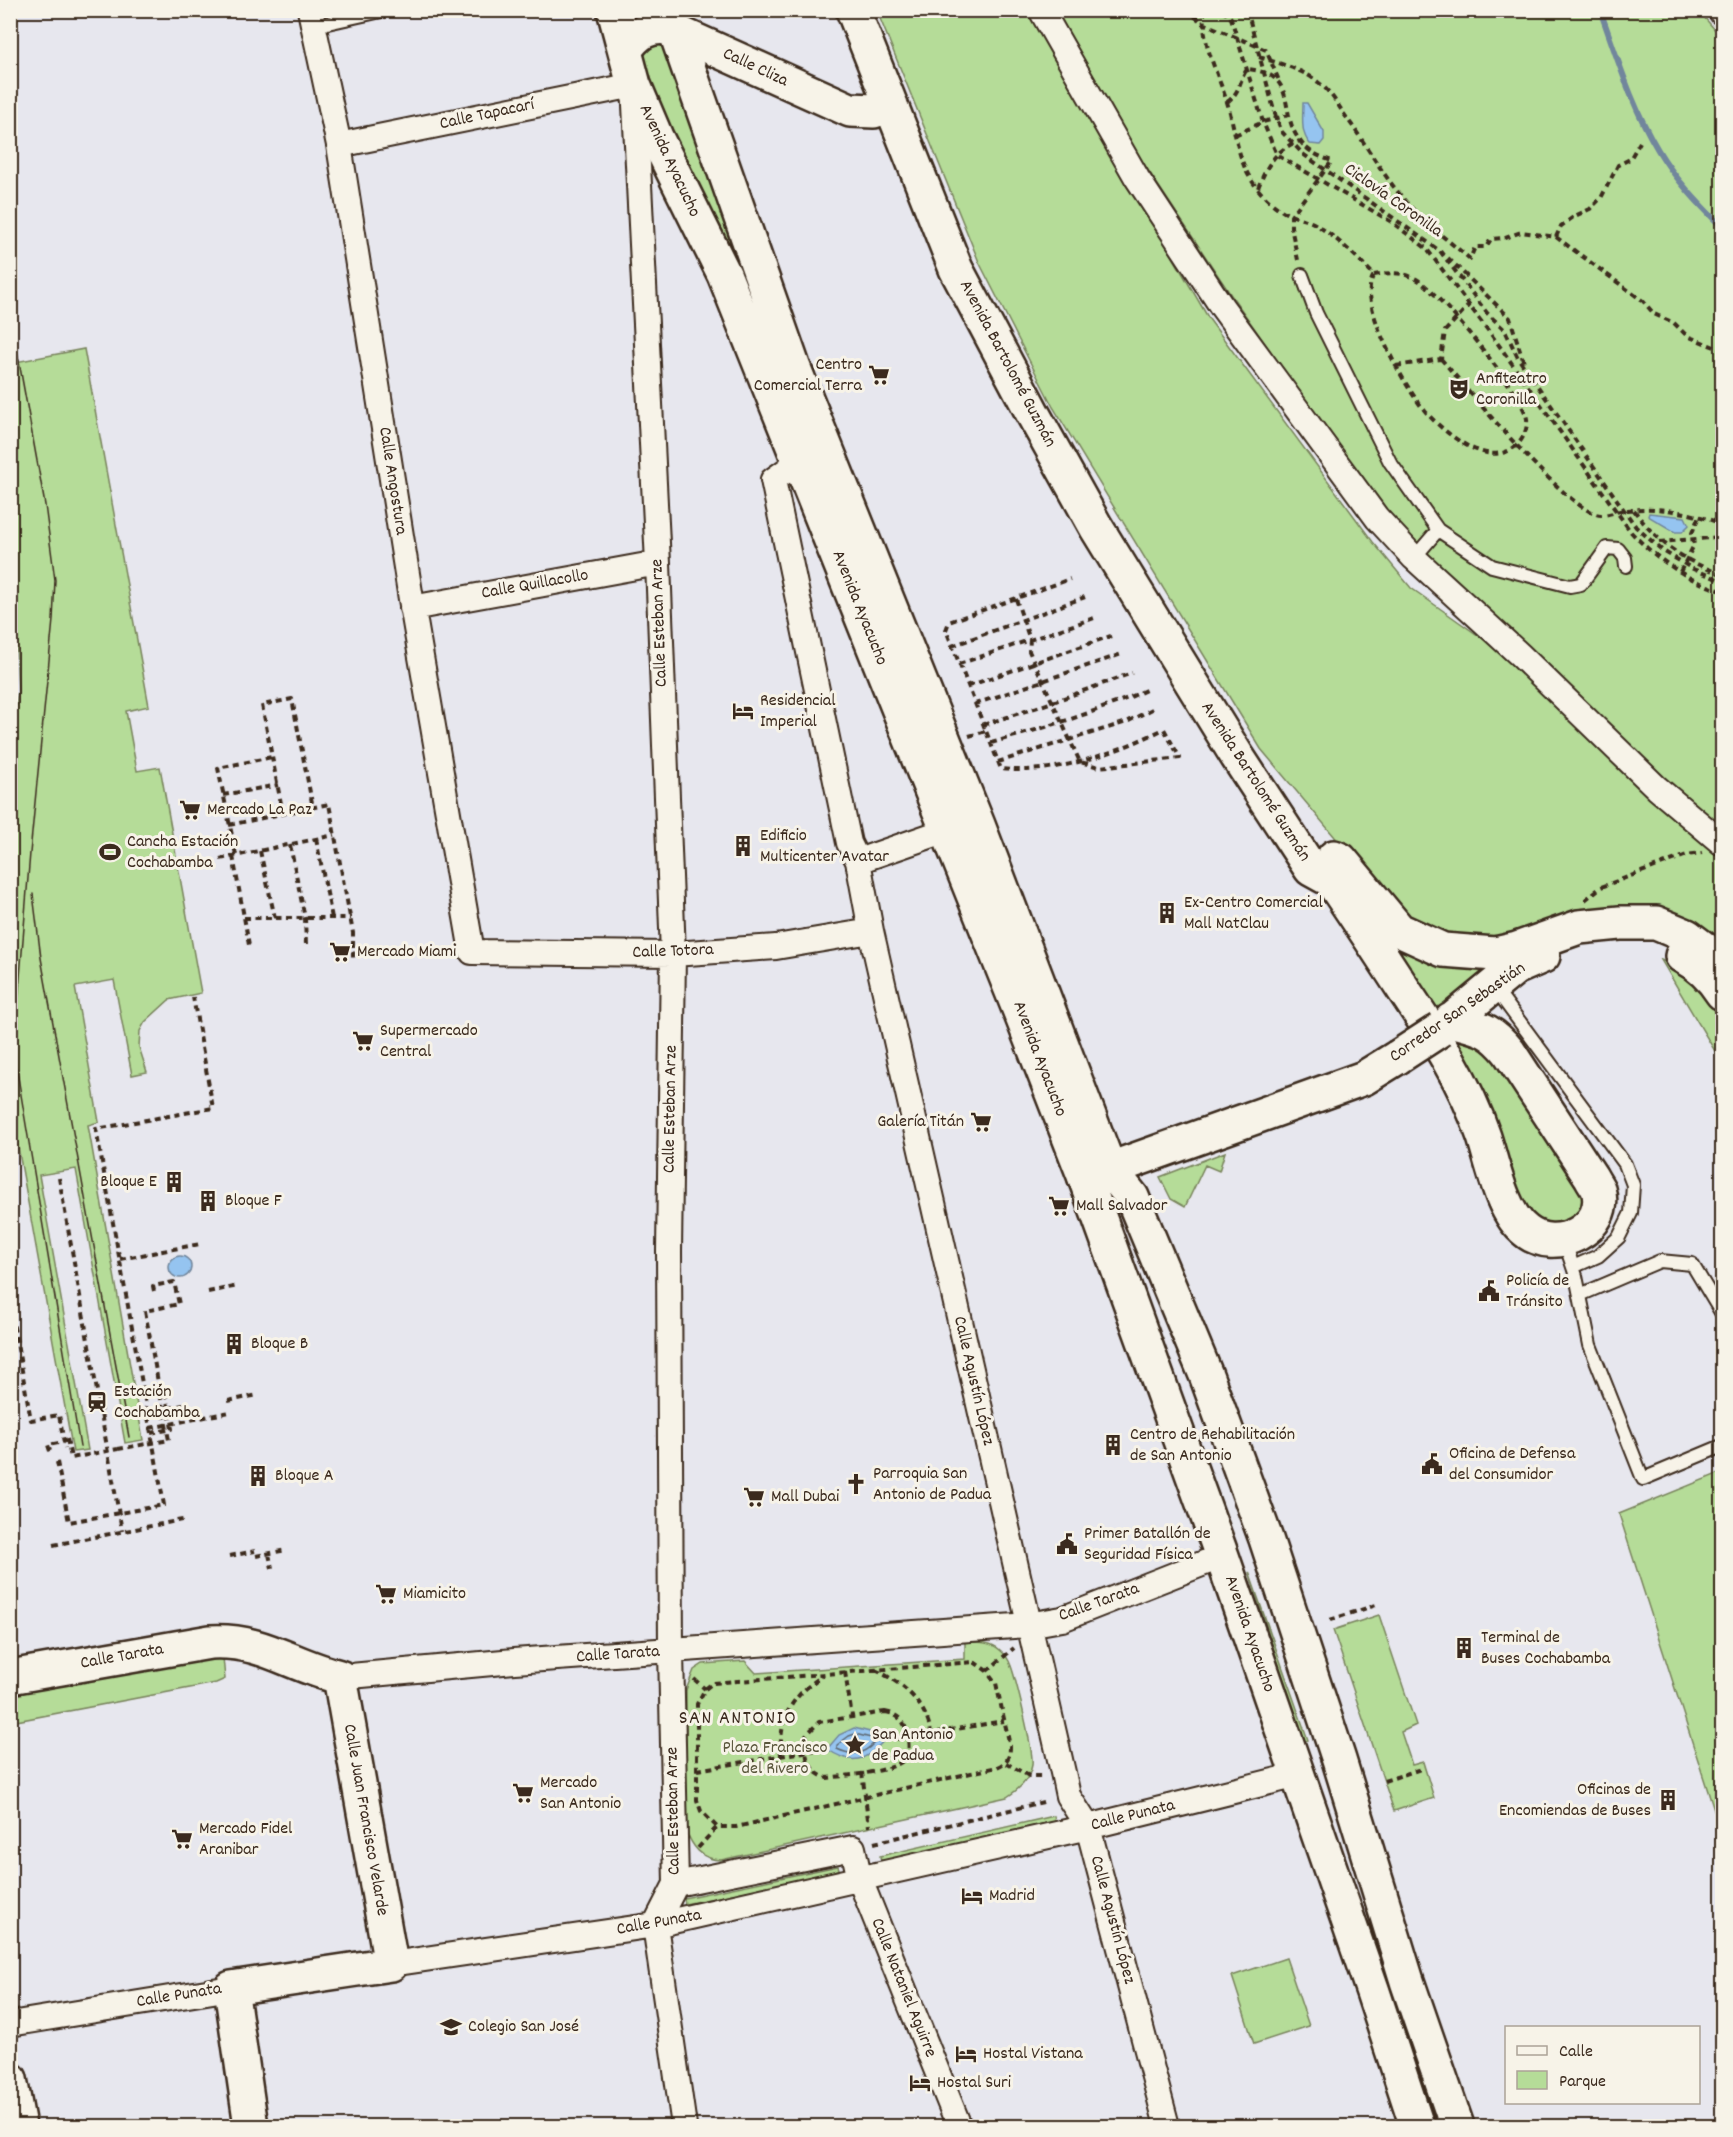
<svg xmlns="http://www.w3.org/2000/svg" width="1733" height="2137" font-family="Dekko,sans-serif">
<rect width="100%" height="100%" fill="#e7e7ee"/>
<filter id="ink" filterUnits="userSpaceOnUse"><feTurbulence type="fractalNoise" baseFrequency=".0167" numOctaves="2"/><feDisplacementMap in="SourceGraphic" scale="12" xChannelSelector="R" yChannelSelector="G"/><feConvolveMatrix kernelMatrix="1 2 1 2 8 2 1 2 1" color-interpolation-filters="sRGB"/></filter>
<g filter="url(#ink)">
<!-- green -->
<path fill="#b5dc98" stroke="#78835b" stroke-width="1.5" d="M1698 10 1722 38V826L1667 784 1405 535 1356 472 1231 295 1142 161 1050 11Z
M877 11H1030L1209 319 1373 542 1411 588 1503 653 1648 795 1722 857V953L1693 927 1484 946 1415 925 1381 892 1261 749 1053 407 979 262Z
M661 41 869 590 641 61 643 45Z
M84 349 149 706 126 711 137 771 160 767 201 993 169 1000 145 1022 140 1031 139 1047 147 1072 132 1075 114 980 75 987 99 1122 88 1125 143 1440 125 1443 76 1169 39 1175 88 1450 73 1452 11 1108 10 767 18 691 16 644 10 612V363Z
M1343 876 1394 938 1501 964 1430 1014Z
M1661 960 1691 974 1715 1002 1722 1013V1063Z
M1481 1038 1583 1180 1586 1209 1561 1228 1534 1219 1523 1207 1451 1046 1461 1039Z
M1225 1152 1219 1171 1205 1165 1185 1207 1171 1199 1160 1177Z
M1722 1472V1835L1619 1514Z
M1249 1572 1308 1740 1303 1742Z
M1379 1615 1416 1725 1401 1732 1412 1765 1423 1762 1434 1798 1394 1811 1333 1630Z
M965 1642C977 1642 991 1641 1000 1650 1005 1654 1009 1660 1011 1666 1016 1680 1034 1752 1032 1765 1029 1781 1019 1789 1007 1797L721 1860C702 1860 691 1846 686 1829V1690L694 1670 703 1664 745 1661 756 1673 965 1659Z
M216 1654 223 1657 225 1679 216 1683 11 1722V1694Z
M1054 1816 1055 1822 881 1861 880 1856Z
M838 1866 840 1872 685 1904 684 1898Z
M1286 1958 1309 2026 1254 2044 1232 1976Z"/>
<!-- water -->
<path fill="#95c4f0" stroke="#71869c" stroke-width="1.5" d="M1303 103H1307L1324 132V140L1320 145 1310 144C1300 132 1303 118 1303 103Z
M1649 513 1685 517 1689 525 1682 532H1675L1648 516Z
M169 1267a11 11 0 1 1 22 0a11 11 0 1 1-22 0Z
M854 1728 874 1733 885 1739C866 1762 852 1766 827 1749L839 1735Z"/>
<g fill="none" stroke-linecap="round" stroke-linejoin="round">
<!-- shore -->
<path stroke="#5f6872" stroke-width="1.5" d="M855 1734 871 1738 874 1743C863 1755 852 1756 837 1749V1745L849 1736Z"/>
<!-- stream -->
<path stroke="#71869c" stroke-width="6" d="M1600 10C1617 57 1632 107 1658 150 1675 179 1699 204 1722 227"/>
<defs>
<path id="lane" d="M314 26 386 10
M1302 275 1316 313 1390 462 1438 530 1492 566 1570 586 1581 584 1607 548 1618 549 1625 558 1626 566
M1414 558 1438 530
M1494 987 1625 1164 1633 1185 1631 1213 1619 1237 1598 1256 1573 1267
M1564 1240 1576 1276 1590 1345 1643 1479 1722 1446
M1580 1295 1660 1261 1692 1264 1722 1314"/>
<path id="street" d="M310 10 339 145 411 599 472 952 673 954 776 947 871 931
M1041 10 1137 178 1222 307 1377 518 1414 558 1520 655 1657 788 1722 843
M1721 10 1722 13
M339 145 634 85 658 563 673 954 669 1251 671 1651 676 1884 655 1925 684 2126
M800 461 773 480 849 843 858 861 871 931 1064 1777 1068 1796 1088 1827 1167 2126
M412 608 658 563
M858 861 947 830
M340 1677 514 1661 1028 1625 1062 1619 1222 1556
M676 1884 853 1848 860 1880 959 2126
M391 1964 655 1925 1088 1827 1298 1775
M10 2024 231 1988"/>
<path id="secondary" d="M853 10 956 269 1033 414 1096 527 1237 756 1311 869 1331 880C1356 916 1380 953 1404 990 1435 1036 1466 1084 1484 1137 1493 1165 1502 1213 1526 1231 1555 1255 1610 1229 1598 1189 1596 1185 1593 1181 1591 1177L1509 1052C1490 1028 1479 1028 1451 1020
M626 49C637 34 648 25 668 28L850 110 874 111 891 105
M1334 857 1341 860 1399 930 1443 950 1495 954 1517 949 1579 927 1620 923H1656L1687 936 1722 962
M1682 956C1699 965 1712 977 1722 993
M1441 1029 1515 968 1543 956
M1085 1178 1364 1078 1398 1057
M10 1677 210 1642C263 1639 292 1666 340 1677L391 1964 231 1988 251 2126
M10 2079 19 2126"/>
<path id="primary" d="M614 10 634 85 656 137 724 274 1019 1009 1085 1178 1222 1556 1373 1992 1417 2126
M668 10 793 366 978 825 1109 1168 1132 1197 1206 1375 1266 1539 1339 1760 1407 1981 1457 2126"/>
</defs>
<!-- lane casing -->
<use href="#lane" stroke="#3b2a1e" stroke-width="16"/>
<!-- street casing -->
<use href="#street" stroke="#3b2a1e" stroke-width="28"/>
<!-- secondary casing -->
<use href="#secondary" stroke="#3b2a1e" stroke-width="38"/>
<!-- primary casing -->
<use href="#primary" stroke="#3b2a1e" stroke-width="38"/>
<!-- path -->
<path stroke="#3b2a1e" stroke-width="4" stroke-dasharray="6 4.5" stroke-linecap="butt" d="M1186 10 1203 23 1266 50 1280 83
M1204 10C1201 42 1216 69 1226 99 1235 125 1236 157 1252 181 1261 195 1278 211 1293 216 1301 219 1308 220 1315 224 1336 237 1357 257 1374 275 1355 300 1406 389 1425 411 1444 433 1490 472 1518 444 1523 439 1528 428 1527 419 1524 395 1440 294 1418 280 1404 272 1390 272 1374 275
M1222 10 1231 18 1263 122 1277 155 1390 221 1426 248 1496 341 1631 532C1655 558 1688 581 1722 591
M1247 10 1276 117 1282 132 1303 154 1440 251 1487 313 1505 330 1518 358 1636 527 1663 551 1693 569 1722 581
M1259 57C1278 63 1302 69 1318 82 1329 90 1337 103 1344 114 1364 141 1380 171 1402 197 1421 221 1447 239 1470 259L1475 247H1486L1491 239 1505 238 1521 232 1556 237 1561 226 1575 216 1590 209 1601 198 1618 165 1630 159 1640 142
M1227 102C1240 93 1239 81 1247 69 1300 74 1277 111 1300 141 1308 152 1320 157 1332 161L1291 216V227L1298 260
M1235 135 1263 122 1289 115
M1258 188C1266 167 1276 148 1300 141
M1556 237 1643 301 1654 314 1674 323 1687 336 1722 350
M1448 258 1510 318 1524 363
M1441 359C1466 387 1570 515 1601 515 1610 515 1619 510 1628 510 1660 506 1693 513 1722 524
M1396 366 1441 359 1445 331 1469 305
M1634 510C1656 542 1685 562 1722 574
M1659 542 1722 537
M1680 572 1694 545 1692 533 1699 516
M1016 599 1030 640 1029 651 1080 762 1099 767 1180 758 1164 729C1115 753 1057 775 1001 769L946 630 949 622 1070 579
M952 646 1085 597
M959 664 1097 617
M968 686 1111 636
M975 704 1122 654
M983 725 1053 702 1132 673
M969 736 986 731
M991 743C1043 728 1096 713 1146 690
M998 762 1127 722 1154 708
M223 795 278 785
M283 814 262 705 292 699 313 808
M229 825 329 804 353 933V960
M316 839 332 918
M290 845 305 918 306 945
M260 851 275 918
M236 855 218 768 272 757
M233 856 249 945
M220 859 335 835
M1585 900 1601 887 1687 855 1702 853
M244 918H351
M59 1178 122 1531
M120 1259 200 1244
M154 1291 153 1286 174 1282 179 1304 145 1311 164 1415
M208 1292 238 1286
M10 1305 31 1420 59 1415 65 1448
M228 1401 258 1395
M168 1408 184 1405
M150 1428 230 1412
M151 1433 172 1429 166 1395 160 1396
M67 1439 71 1458 118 1449
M50 1451 48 1445 64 1442
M57 1462 69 1522 164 1505 96 1129 213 1108 193 997
M53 1545 187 1519
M269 1554 272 1568
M230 1556 255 1551
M256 1556 286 1550
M1330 1620 1376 1605
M974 1662 987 1671 996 1683 1010 1746C1010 1757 1008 1762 997 1767L736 1827H717L701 1811 697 1800V1704L705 1689 713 1683Z
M875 1670C902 1682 926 1703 931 1733
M987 1671 1014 1648
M845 1672 852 1717
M694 1679 705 1689
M885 1712C897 1714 904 1720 907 1732 908 1740 910 1749 907 1756 898 1773 846 1775 827 1778 807 1772 804 1754 806 1735L819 1722Z
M897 1739 1004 1721
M781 1756C779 1717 791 1696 824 1675
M1006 1763 1029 1776H1044
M697 1770 816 1750
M862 1772 869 1827
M1384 1781 1424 1768
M874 1843 1047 1801
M698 1848 717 1827"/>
<!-- lane -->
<use href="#lane" stroke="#f7f3e8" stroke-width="12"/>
<!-- street -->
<use href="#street" stroke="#f7f3e8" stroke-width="24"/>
<!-- secondary -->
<use href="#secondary" stroke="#f7f3e8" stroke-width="33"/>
<!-- primary -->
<use href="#primary" stroke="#f7f3e8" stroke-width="33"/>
<!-- tram -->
<path stroke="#3b2a1e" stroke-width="1.5" d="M10 312 45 505 55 580 53 620 30 853 15 1039 16 1065 80 1447
M33 894 41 958 129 1437"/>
<defs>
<path id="secondary-bridge" d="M1398 1057 1441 1029"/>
</defs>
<!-- secondary-bridge casing -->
<use href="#secondary-bridge" stroke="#3b2a1e" stroke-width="38" stroke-linecap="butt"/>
<!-- path-bridge -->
<path stroke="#3b2a1e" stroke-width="4" stroke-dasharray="6 4.5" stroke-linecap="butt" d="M118 1449 169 1440 164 1415"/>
<!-- secondary-bridge -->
<use href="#secondary-bridge" stroke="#f7f3e8" stroke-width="33"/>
</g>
</g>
<!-- icons -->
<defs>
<symbol id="supermarket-bare" viewBox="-9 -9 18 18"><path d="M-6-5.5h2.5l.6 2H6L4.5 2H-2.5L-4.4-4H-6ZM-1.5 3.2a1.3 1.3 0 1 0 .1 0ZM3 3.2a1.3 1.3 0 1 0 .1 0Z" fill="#3b2a1e" stroke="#f7f3e8" stroke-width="2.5" paint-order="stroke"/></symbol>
<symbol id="theatre-bare" viewBox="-9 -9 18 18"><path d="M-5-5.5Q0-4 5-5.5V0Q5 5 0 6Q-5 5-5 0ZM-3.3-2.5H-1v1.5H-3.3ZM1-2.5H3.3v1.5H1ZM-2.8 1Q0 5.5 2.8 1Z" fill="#3b2a1e" stroke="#f7f3e8" stroke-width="2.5" paint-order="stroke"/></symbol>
<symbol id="hotel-bare" viewBox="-9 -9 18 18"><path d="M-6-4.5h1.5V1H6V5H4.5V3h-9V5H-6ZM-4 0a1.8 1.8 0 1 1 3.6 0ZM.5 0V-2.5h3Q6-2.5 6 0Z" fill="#3b2a1e" stroke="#f7f3e8" stroke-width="2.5" paint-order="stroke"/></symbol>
<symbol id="building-bare" viewBox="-9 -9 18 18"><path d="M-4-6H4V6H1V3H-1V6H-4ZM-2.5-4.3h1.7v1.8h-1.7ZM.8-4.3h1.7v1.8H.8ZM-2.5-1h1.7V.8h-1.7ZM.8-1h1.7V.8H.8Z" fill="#3b2a1e" stroke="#f7f3e8" stroke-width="2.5" paint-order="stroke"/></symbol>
<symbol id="stadium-bare" viewBox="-9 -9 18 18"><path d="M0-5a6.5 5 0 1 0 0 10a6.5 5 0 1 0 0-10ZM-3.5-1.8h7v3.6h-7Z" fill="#3b2a1e" stroke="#f7f3e8" stroke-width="2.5" paint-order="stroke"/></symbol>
<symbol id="civic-bare" viewBox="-9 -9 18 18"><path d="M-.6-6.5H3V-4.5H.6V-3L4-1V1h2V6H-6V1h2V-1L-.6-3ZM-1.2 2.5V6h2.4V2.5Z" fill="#3b2a1e" stroke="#f7f3e8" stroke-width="2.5" paint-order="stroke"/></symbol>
<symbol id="station-bare" viewBox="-9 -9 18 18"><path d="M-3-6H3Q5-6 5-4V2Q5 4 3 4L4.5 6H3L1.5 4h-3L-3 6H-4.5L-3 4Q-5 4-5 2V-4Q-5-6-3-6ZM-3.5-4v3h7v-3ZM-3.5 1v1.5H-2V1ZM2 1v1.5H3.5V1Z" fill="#3b2a1e" stroke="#f7f3e8" stroke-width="2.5" paint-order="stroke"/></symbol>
<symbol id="church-bare" viewBox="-9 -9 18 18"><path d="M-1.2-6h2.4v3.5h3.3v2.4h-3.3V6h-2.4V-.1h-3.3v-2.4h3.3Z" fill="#3b2a1e" stroke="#f7f3e8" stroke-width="2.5" paint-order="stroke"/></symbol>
<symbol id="sight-bare" viewBox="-9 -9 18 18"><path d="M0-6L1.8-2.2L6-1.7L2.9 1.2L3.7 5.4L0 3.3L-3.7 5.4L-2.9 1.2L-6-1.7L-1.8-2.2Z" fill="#3b2a1e" stroke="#f7f3e8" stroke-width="2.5" paint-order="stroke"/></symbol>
<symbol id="school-bare" viewBox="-9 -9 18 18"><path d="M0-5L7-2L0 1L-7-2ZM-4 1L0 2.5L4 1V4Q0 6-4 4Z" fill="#3b2a1e" stroke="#f7f3e8" stroke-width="2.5" paint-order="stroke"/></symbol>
</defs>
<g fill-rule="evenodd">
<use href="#supermarket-bare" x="864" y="360" width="30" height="30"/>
<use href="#theatre-bare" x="1444" y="374" width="30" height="30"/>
<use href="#hotel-bare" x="728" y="696" width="30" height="30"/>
<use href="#supermarket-bare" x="175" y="795" width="30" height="30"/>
<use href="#building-bare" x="728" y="831" width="30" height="30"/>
<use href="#stadium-bare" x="95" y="837" width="30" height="30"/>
<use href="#building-bare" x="1152" y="898" width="30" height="30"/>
<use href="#supermarket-bare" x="325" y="937" width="30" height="30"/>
<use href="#supermarket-bare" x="348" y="1026" width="30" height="30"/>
<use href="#supermarket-bare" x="966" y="1107" width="30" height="30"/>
<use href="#building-bare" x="159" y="1167" width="30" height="30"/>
<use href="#building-bare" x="193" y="1186" width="30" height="30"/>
<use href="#supermarket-bare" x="1044" y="1191" width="30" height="30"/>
<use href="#civic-bare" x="1474" y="1276" width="30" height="30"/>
<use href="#building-bare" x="219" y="1329" width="30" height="30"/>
<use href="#station-bare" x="82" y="1387" width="30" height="30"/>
<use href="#building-bare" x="1098" y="1430" width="30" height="30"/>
<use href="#civic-bare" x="1417" y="1449" width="30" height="30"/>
<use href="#building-bare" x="243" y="1461" width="30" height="30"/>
<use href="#church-bare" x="841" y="1469" width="30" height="30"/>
<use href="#supermarket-bare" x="739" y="1482" width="30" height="30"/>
<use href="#civic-bare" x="1052" y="1529" width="30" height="30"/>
<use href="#supermarket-bare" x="371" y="1579" width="30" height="30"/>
<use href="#building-bare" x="1449" y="1633" width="30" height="30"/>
<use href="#sight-bare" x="840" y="1730" width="30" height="30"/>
<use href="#supermarket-bare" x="508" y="1778" width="30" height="30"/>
<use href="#building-bare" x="1653" y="1785" width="30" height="30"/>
<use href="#supermarket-bare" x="167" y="1824" width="30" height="30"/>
<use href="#hotel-bare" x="957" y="1881" width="30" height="30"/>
<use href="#school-bare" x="436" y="2012" width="30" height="30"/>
<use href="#hotel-bare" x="951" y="2039" width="30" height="30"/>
<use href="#hotel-bare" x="905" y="2068" width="30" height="30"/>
</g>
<g text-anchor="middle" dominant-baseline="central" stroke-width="6" stroke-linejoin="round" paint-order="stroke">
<!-- street labels -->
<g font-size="18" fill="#3b2a1e" stroke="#f7f3e8">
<text transform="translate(755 68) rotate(25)">Calle Cliza</text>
<text transform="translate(487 115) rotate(-12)">Calle Tapacarí</text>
<text transform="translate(669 161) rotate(65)">Avenida Ayacucho</text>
<text transform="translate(1393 201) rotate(35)">Ciclovía Coronilla</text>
<text transform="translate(1007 364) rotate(62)">Avenida Bartolomé Guzmán</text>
<text transform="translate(392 481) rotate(81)">Calle Angostura</text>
<text transform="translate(535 585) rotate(-10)">Calle Quillacollo</text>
<text transform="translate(859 608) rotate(68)">Avenida Ayacucho</text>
<text transform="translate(660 623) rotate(-92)">Calle Esteban Arze</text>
<text transform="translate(1255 782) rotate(57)">Avenida Bartolomé Guzmán</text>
<text transform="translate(673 952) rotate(-2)">Calle Totora</text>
<text transform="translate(1458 1013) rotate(-35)">Corredor San Sebastián</text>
<text transform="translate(1039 1059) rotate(69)">Avenida Ayacucho</text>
<text transform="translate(671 1109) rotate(-89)">Calle Esteban Arze</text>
<text transform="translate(973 1381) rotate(77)">Calle Agustín López</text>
<text transform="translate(1099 1603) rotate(-20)">Calle Tarata</text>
<text transform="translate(1249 1634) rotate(71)">Avenida Ayacucho</text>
<text transform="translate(618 1655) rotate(-4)">Calle Tarata</text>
<text transform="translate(122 1657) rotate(-10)">Calle Tarata</text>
<text transform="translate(674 1811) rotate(-91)">Calle Esteban Arze</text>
<text transform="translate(1133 1816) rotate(-14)">Calle Punata</text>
<text transform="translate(365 1820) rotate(80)">Calle Juan Francisco Velarde</text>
<text transform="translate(1112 1920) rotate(75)">Calle Agustín López</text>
<text transform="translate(659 1923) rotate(-10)">Calle Punata</text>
<text transform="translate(903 1988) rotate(68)">Calle Nataniel Aguirre</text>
<text transform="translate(179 1996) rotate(-9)">Calle Punata</text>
</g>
<!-- poi labels -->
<g font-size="18" fill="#3b2a1e" stroke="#f7f3e8" text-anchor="start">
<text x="862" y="365" text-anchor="end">Centro<tspan x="862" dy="21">Comercial Terra</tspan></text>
<text x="1476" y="379">Anfiteatro<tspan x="1476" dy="21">Coronilla</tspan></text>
<text x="760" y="701">Residencial<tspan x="760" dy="21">Imperial</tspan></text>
<text x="207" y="810">Mercado La Paz</text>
<text x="760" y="836">Edificio<tspan x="760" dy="21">Multicenter Avatar</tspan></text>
<text x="127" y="842">Cancha Estación<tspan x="127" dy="21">Cochabamba</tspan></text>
<text x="1184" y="903">Ex-Centro Comercial<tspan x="1184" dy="21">Mall NatClau</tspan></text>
<text x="357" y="952">Mercado Miami</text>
<text x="380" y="1031">Supermercado<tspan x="380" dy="21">Central</tspan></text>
<text x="964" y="1122" text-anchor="end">Galería Titán</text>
<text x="157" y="1182" text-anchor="end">Bloque E</text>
<text x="225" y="1201">Bloque F</text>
<text x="1076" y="1206">Mall Salvador</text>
<text x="1506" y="1281">Policía de<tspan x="1506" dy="21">Tránsito</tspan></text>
<text x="251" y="1344">Bloque B</text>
<text x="114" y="1392">Estación<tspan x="114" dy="21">Cochabamba</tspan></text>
<text x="1130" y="1435">Centro de Rehabilitación<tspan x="1130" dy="21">de San Antonio</tspan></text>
<text x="1449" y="1454">Oficina de Defensa<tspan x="1449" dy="21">del Consumidor</tspan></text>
<text x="873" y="1474">Parroquia San<tspan x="873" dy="21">Antonio de Padua</tspan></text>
<text x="275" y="1476">Bloque A</text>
<text x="771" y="1497">Mall Dubai</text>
<text x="1084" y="1534">Primer Batallón de<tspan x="1084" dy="21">Seguridad Física</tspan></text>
<text x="403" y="1594">Miamicito</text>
<text x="1481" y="1638">Terminal de<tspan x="1481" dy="21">Buses Cochabamba</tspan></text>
<text x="872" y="1735">San Antonio<tspan x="872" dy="21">de Padua</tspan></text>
<text x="540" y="1783">Mercado<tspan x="540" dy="21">San Antonio</tspan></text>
<text x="1651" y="1790" text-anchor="end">Oficinas de<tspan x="1651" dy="21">Encomiendas de Buses</tspan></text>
<text x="199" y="1829">Mercado Fidel<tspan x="199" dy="21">Aranibar</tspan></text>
<text x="989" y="1896">Madrid</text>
<text x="468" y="2027">Colegio San José</text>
<text x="983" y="2054">Hostal Vistana</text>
<text x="937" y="2083">Hostal Suri</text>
</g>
<!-- park labels -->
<g font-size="18" fill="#5a563c" stroke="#f7f3e8">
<text x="775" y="1748">Plaza Francisco<tspan x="775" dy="21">del Rivero</tspan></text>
</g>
<!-- neighbourhood labels -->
<g font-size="20" letter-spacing="1.5" fill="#3b2a1e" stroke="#f7f3e8">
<text x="738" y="1719">SAN ANTONIO</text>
</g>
</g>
<!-- margin -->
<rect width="1733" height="2137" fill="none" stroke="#f7f3e8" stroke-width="36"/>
<rect x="18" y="18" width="1697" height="2101" fill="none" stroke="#3b2a1e" stroke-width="2" filter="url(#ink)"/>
<!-- legend -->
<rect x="1505" y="2026" width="195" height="78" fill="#f7f3e8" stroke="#aca397" stroke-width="1.5"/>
<rect x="1517" y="2046" width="30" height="9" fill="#f7f3e8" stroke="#aca397" stroke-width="1.5"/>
<text x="1559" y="2056" font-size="18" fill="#3b2a1e">Calle</text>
<rect x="1517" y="2071" width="30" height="18" fill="#b5dc98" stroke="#aca397" stroke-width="1.5"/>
<text x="1559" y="2086" font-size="18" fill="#3b2a1e">Parque</text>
</svg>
